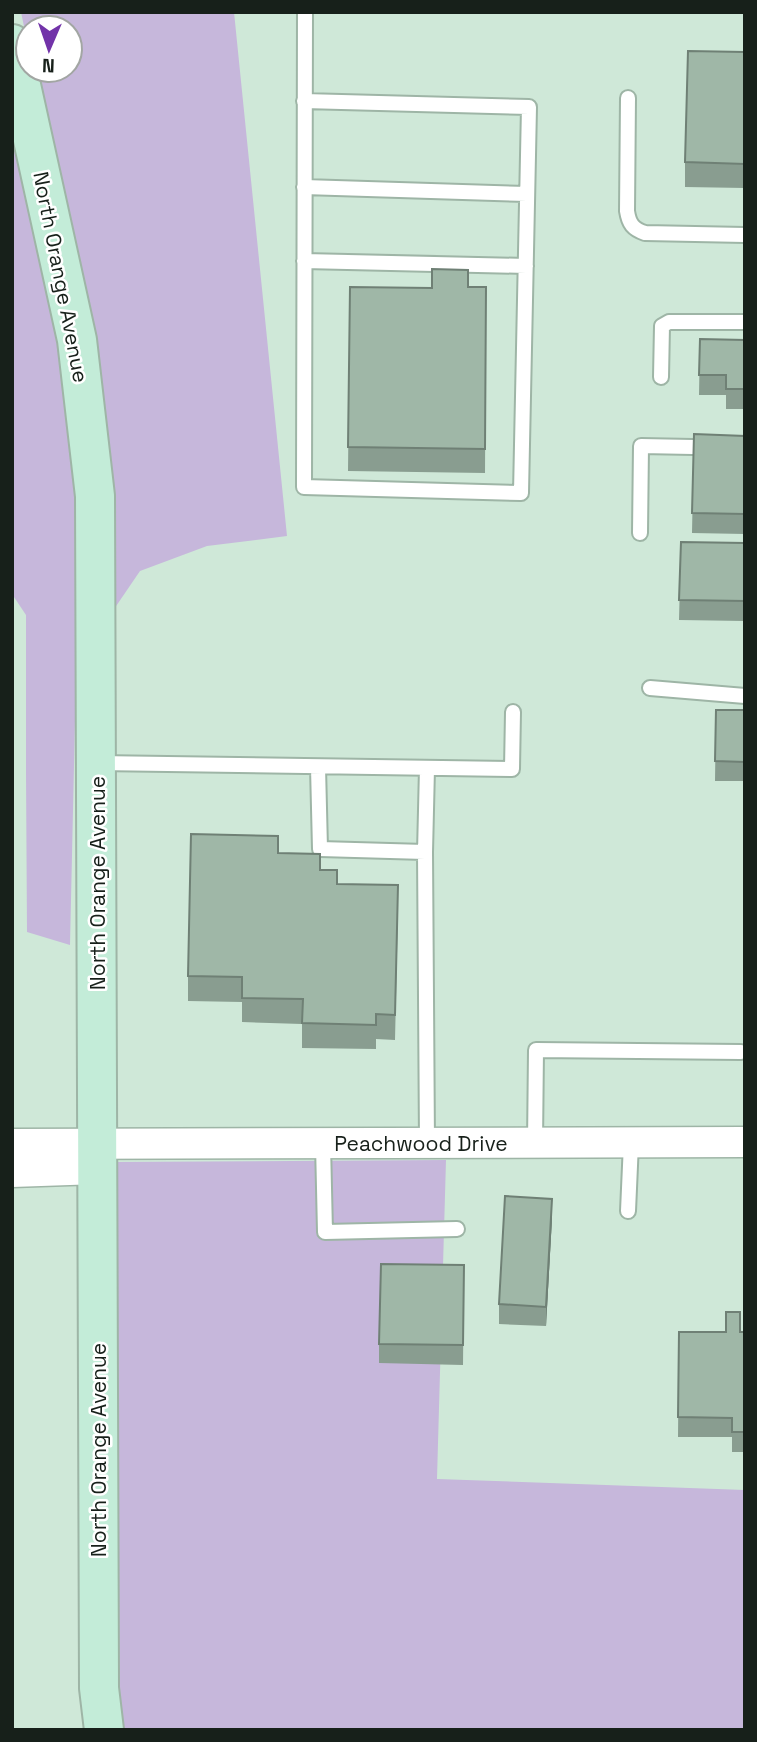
<svg xmlns="http://www.w3.org/2000/svg" width="757" height="1742" font-family="'Space Grotesk',sans-serif">
<rect width="100%" height="100%" fill="#cfe8d8"/>
<!-- green -->
<path fill="#c6b7db" d="M21 12H234L287 536 207 546 140 571 110 615 33 70H70V28H28V46Z
M12 115 62 343 80 497 70 945 27 932 26 773V615L12 594Z
M446 1160 437 1479 745 1490V1730H120L114 1688 113 1162Z"/>
<g fill="none" stroke-linecap="round" stroke-linejoin="round">
<defs>
<path id="lane" d="M628 98 627 211C629 224 633 229 645 233L745 235
M304 101 529 107 521 493 304 487 305 12
M304 187 527 194
M304 261 526 266
M661 377 662 326 669 322H745
M640 533 641 446 745 448
M650 688 745 696
M97 763 512 769 513 712
M318 767 320 849 425 852
M427 768 425 852 427 1143
M535 1143 536 1050 741 1052
M323 1144 325 1232 457 1229
M628 1211 631 1143"/>
<path id="street" d="M12 1144 745 1142
M12 1172 98 1169"/>
<path id="secondary" d="M12 44 77 340 95 496 99 1688 104 1730"/>
</defs>
<!-- lane casing -->
<use href="#lane" stroke="#9eb5a6" stroke-width="18"/>
<!-- street casing -->
<use href="#street" stroke="#9eb5a6" stroke-width="33"/>
<!-- secondary casing -->
<use href="#secondary" stroke="#9eb5a6" stroke-width="42"/>
<!-- lane -->
<use href="#lane" stroke="#fff" stroke-width="14"/>
<!-- street -->
<use href="#street" stroke="#fff" stroke-width="30"/>
<!-- secondary -->
<use href="#secondary" stroke="#c3ecd8" stroke-width="38"/>
</g>
<!-- wall -->
<path fill="#899d90" d="M745 52V188L685 187V162Z
M350 287H486L485 473 348 471Z
M700 339 745 340V409H726V395H699Z
M694 434 745 436V534L692 533Z
M681 542 745 543V621L679 620Z
M716 710H745V781H715Z
M278 853 320 870 337 884 398 910 395 1040 376 1039V1049L302 1048V1024L242 1022V1002L188 1001V976Z
M552 1218 546 1326 499 1324V1304Z
M464 1265 463 1365 379 1363V1344Z
M679 1332H745V1452H732V1437H678Z"/>
<!-- shaded-wall -->
<path fill="#6f8075" d="M552 1199V1218L546 1326V1307Z"/>
<!-- building -->
<path fill="#9fb7a7" stroke="#6f8075" stroke-width="2" d="M688 51 745 52V164L685 162Z
M432 269 468 270V287H486L485 449 348 447 350 287 432 288Z
M700 339 745 340V389H726V375H699Z
M694 434 745 436V514L692 513Z
M681 542 745 543V601L679 600Z
M716 710H745V762L715 761Z
M191 834 278 836V853L320 854V870H337V884L398 885 395 1015 376 1014V1025L302 1023 303 999 242 998V977L188 976Z
M505 1196 552 1199 546 1307 499 1304Z
M381 1264 464 1265 463 1345 379 1344Z
M726 1312H740V1332H745V1432H732V1418L678 1417 679 1332H726Z"/>
<g text-anchor="middle" dominant-baseline="central" stroke-width="5" stroke-linejoin="round" paint-order="stroke">
<!-- street labels -->
<g font-size="21" fill="#17201a" stroke="#fff">
<text transform="translate(61 277) rotate(79)">North Orange Avenue</text>
<text transform="translate(97 883) rotate(-90)">North Orange Avenue</text>
<text x="421" y="1143">Peachwood Drive</text>
<text transform="translate(98 1450) rotate(-90)">North Orange Avenue</text>
</g>
</g>
<!-- border -->
<rect width="757" height="1742" fill="none" stroke="#17201a" stroke-width="28"/>
<!-- north arrow -->
<g transform="translate(49 49) rotate(182)"><circle r="33" fill="#ffffff" stroke="#a2a6a3" stroke-width="2"/>
<path d="M0-5L12 26L0 18L-12 26Z" fill="#7233a9"/>
<text y="-10" font-size="19" font-weight="bold" text-anchor="middle" fill="#17201a">N</text>
</g>
</svg>
